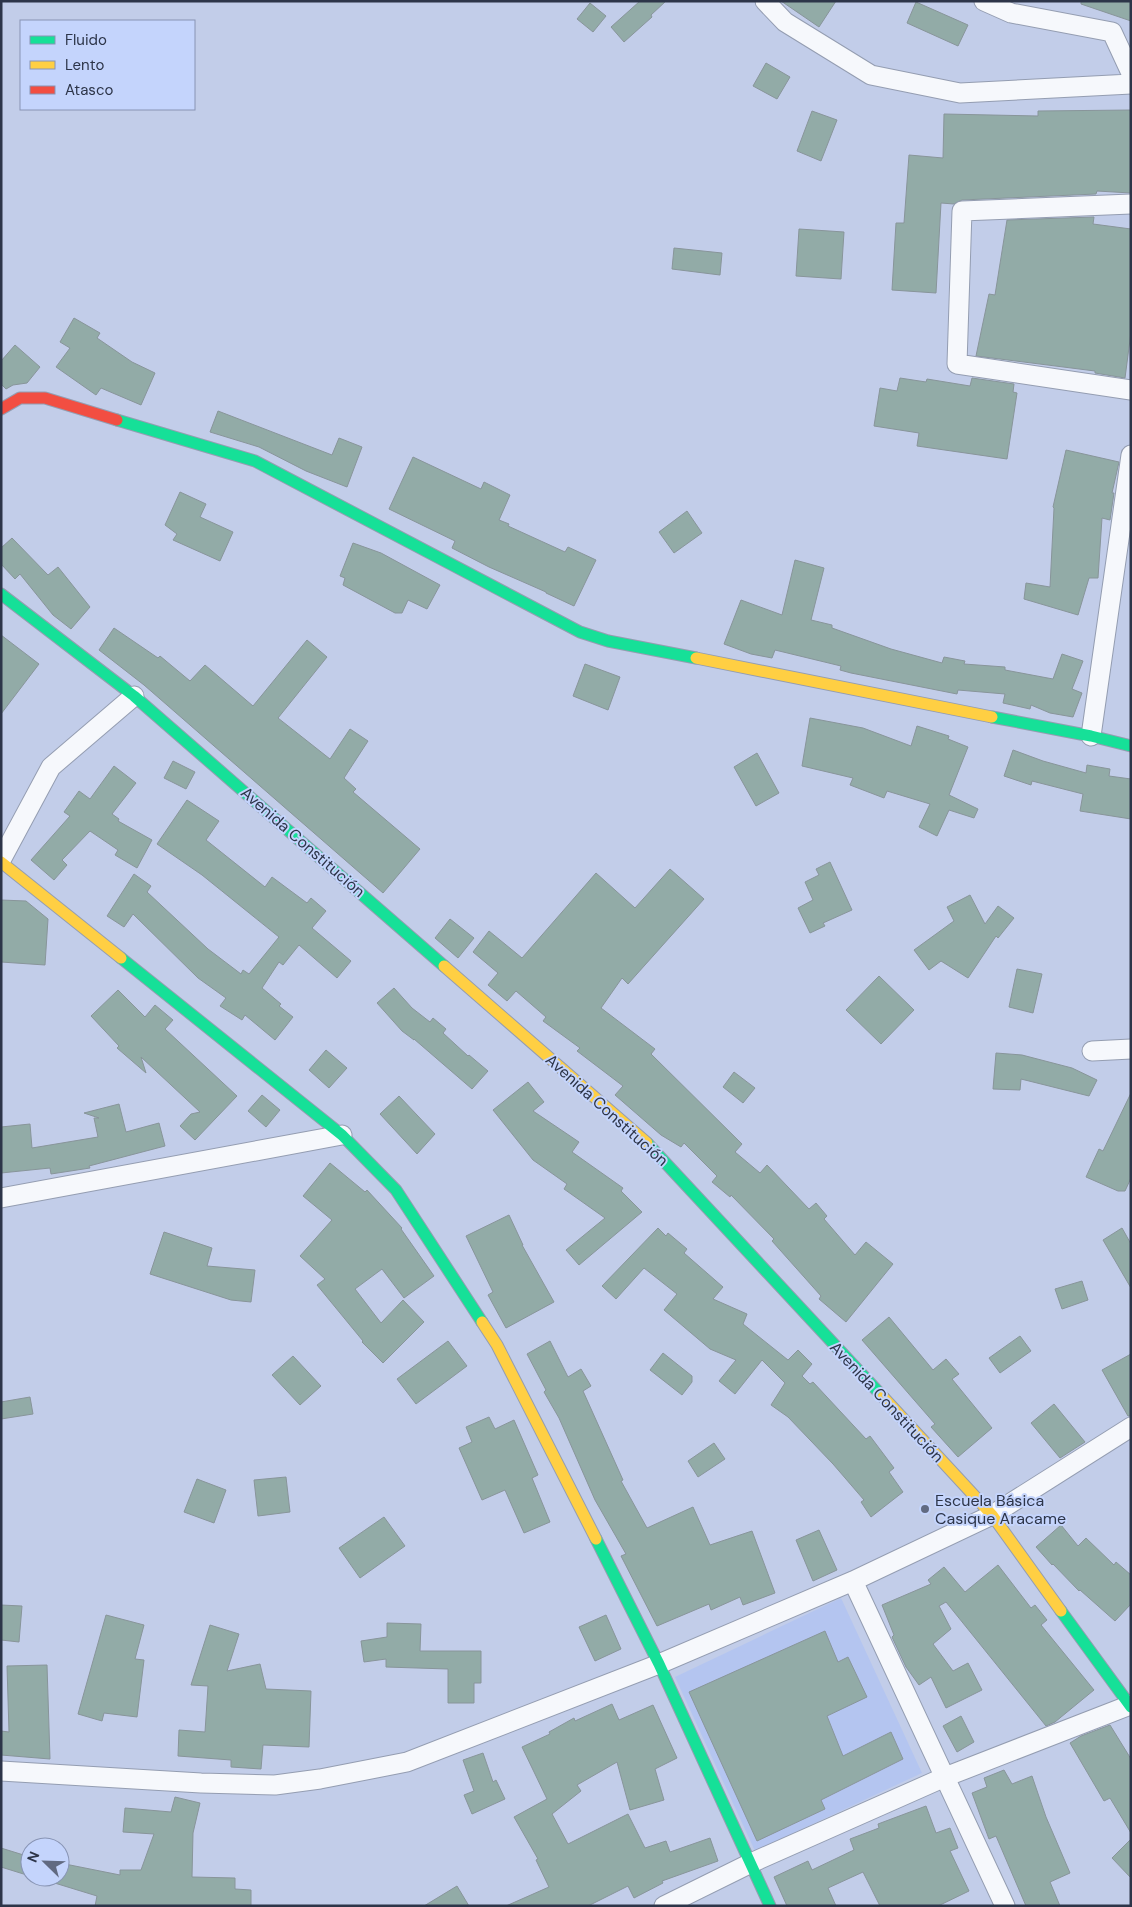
<svg xmlns="http://www.w3.org/2000/svg" width="1132" height="1907" font-family="'DM Sans',sans-serif">
<rect width="100%" height="100%" fill="#c2cde9"/>
<!-- built -->
<path fill="#b4c5f0" d="M841 1598 922 1773 755 1851 675 1677Z"/>
<!-- building -->
<path fill="#92aba7" stroke="#88959a" d="M640 1H666L651 15 652 17 624 42 611 27Z
M781 1H836L819 27Z
M1081 1H1131V21L1081 4Z
M916 2 968 25 958 46 907 23Z
M590 3 606 16 593 32 577 19Z
M766 63 790 77 777 99 753 86Z
M1131 110V193L1097 191 1096 194 962 200 954 204 941 203 936 293 892 290 896 223H904L909 155 943 158 944 114 1038 116V111Z
M812 111 837 120 821 161 797 151Z
M1094 217 1093 224 1131 229V332L1125 378 1095 373V371L976 356 989 294 995 295 1007 220Z
M799 229 844 232 841 279 796 276Z
M674 248 722 253 720 275 672 269Z
M74 318 100 333 97 338 132 362 155 373 141 405 101 388 96 395 56 367 70 348 60 342Z
M15 345 40 367 27 383 13 385 6 389 1 384V361Z
M900 378 926 382 927 379 970 386 972 378 1014 384 1013 392 1017 393 1007 459 917 446 919 433 874 426 880 388 897 391Z
M218 411 332 455 339 438 362 447 347 487 306 471 259 447 210 432Z
M1066 450 1119 462 1112 493H1114L1110 520 1102 518 1098 578H1089L1078 615 1024 599 1026 583 1050 587 1054 508 1053 507Z
M413 457 481 489 484 482 510 495 499 520 509 524 508 526 565 552 568 547 596 560 574 606 546 593V592L489 567 452 548 455 541 389 509Z
M180 492 206 504 200 517 233 532 220 561 173 540 177 534 165 525Z
M687 511 702 533 674 553 659 532Z
M12 538 48 575 58 567 90 607 71 629 53 615 20 574 15 579 1 564V548Z
M353 543 381 553 440 585 427 609 408 600 402 613H395L343 585 345 578 340 576Z
M795 560 824 568 811 620 832 625V628L891 649 942 663 944 657 965 661 964 664 1005 667V670L1053 679 1062 654 1083 661 1072 689 1082 693 1073 717 1050 713 1031 705 1030 709 1003 703 1005 694 958 690 957 694 851 673 840 670 841 666 775 650 772 658 751 654 724 644 741 600 782 615Z
M114 628 158 658 160 656 190 681 205 665 253 706 307 640 327 657 278 718 330 759 350 729 368 741 344 778 356 789 353 792 420 849 383 893 144 685 99 650Z
M1 635 39 664 1 714Z
M585 664 620 677 608 710 573 696Z
M810 718 863 728 911 746 917 726 949 736 948 739 968 747 949 795 978 809 974 818 949 810 937 836 919 827 930 804 887 791 884 798 850 785 853 778 802 766Z
M1013 750 1043 761 1086 773 1087 765 1110 769 1109 776 1131 779V819L1080 811 1083 794 1032 781 1031 785 1004 776Z
M757 753 779 793 756 806 734 767Z
M173 761 195 772 186 789 164 778Z
M114 766 136 783 112 814 119 819 118 821 152 840 137 868 115 855 118 850 90 831 62 860 67 865 54 880 31 860 70 816 64 812 79 791 90 799Z
M187 800 219 821 206 840 265 887 272 877 307 903 311 898 326 911 312 928 351 961 337 978 299 945 283 965 279 962 262 988 281 1004 279 1006 293 1017 275 1040 245 1015 242 1020 220 1006 226 998 198 978 133 914 124 927 107 916 134 874 151 886 147 892 208 949 241 974 243 970 249 974 279 937 202 875 157 844Z
M830 862 852 910 823 923 825 926 810 933 798 908 813 900 805 882 819 875 816 869Z
M670 869 704 899 628 984 622 978 601 1008 655 1049 651 1054 742 1144 735 1152 760 1173 767 1165 809 1209 816 1203 827 1216 824 1219 855 1255 866 1242 893 1264 846 1322 819 1299 821 1296 772 1241 774 1239 731 1195 730 1197 712 1182 717 1176 684 1143 681 1147 661 1135 615 1095 623 1086 577 1051 580 1048 543 1021 546 1017 516 991 507 1001 488 985 498 973 473 952 489 931 522 958 596 873 635 908Z
M970 895 985 924 998 906 1014 918 998 938 996 936 968 978 941 961 929 970 914 950 954 921 947 907Z
M1 900 26 901 48 919 45 965 1 962Z
M450 919 474 938 458 958 435 938Z
M1017 969 1042 974 1033 1013 1009 1007Z
M879 976 914 1010 881 1044 846 1010Z
M394 988 412 1008 430 1022 433 1018 446 1029 443 1033 468 1056 469 1055 488 1071 472 1089 414 1039V1040L402 1031 377 1003Z
M118 990 145 1017 155 1005 173 1020 165 1029 237 1096 195 1140 180 1126 191 1114 200 1112 141 1057 146 1073 117 1048 119 1046 91 1016Z
M326 1050 347 1068 329 1088 309 1070Z
M996 1053 1022 1055 1072 1068 1097 1080 1089 1096 1021 1079 1020 1090 993 1089Z
M734 1072 755 1088 743 1103 723 1087Z
M528 1082 544 1102 533 1111 579 1142 572 1152 623 1188 621 1191 642 1212 579 1265 566 1250 605 1218 564 1189 567 1184 533 1160 493 1110Z
M1131 1093V1178L1125 1191H1118L1086 1177 1099 1149 1103 1151Z
M262 1095 280 1110 266 1127 248 1111Z
M399 1096 435 1134 417 1154 380 1114Z
M119 1104 126 1132 159 1123 165 1146 89 1166 90 1168 51 1174 50 1168 1 1173V1127L30 1124 32 1148 98 1137 94 1118H99L84 1113Z
M330 1163 365 1192 367 1190 402 1228 401 1229 434 1276 404 1298 382 1269 355 1289 381 1323 403 1300 424 1322 383 1363 362 1342 363 1341 317 1285 325 1279 300 1256 332 1220 303 1196Z
M509 1215 523 1245H522L554 1302 506 1328 488 1295 493 1292 466 1236Z
M658 1228 666 1236 668 1233 687 1249 684 1253 723 1287 713 1299 747 1314 743 1324 788 1360 798 1350 812 1364 802 1376 810 1384 813 1382 866 1439 870 1436 894 1468 889 1472 903 1492 871 1517 861 1502 864 1500 833 1464 788 1417 771 1405 785 1383 762 1360 735 1394 719 1381 736 1360 710 1349 664 1310 677 1294 644 1268 616 1299 602 1286Z
M1122 1228 1131 1244V1288L1103 1240Z
M164 1232 212 1248 207 1266 255 1270 251 1302 231 1300 150 1274Z
M1082 1281 1088 1300 1062 1309 1055 1289Z
M889 1317 933 1370 946 1359 959 1374 952 1379 992 1428 958 1457 931 1427 935 1424 862 1340Z
M1020 1336 1031 1351 1000 1373 989 1358Z
M448 1341 467 1366 416 1404 397 1379Z
M550 1341 568 1377 581 1369 591 1386 583 1391 623 1480 621 1481 647 1528 693 1507 710 1545 752 1531 775 1593 743 1605 740 1597 711 1610 709 1604 657 1626 621 1556 626 1554 595 1500 559 1418 544 1392 546 1390 527 1354Z
M663 1353 692 1376V1382L682 1395 650 1370Z
M1131 1354V1416H1128L1102 1370Z
M293 1356 321 1386 300 1405 272 1375Z
M30 1397 33 1414 1 1419V1402Z
M1054 1404 1085 1442 1060 1458 1031 1423Z
M489 1417 495 1429 514 1420 538 1475 532 1478 550 1522 524 1533 505 1490 482 1500 459 1448 472 1442 466 1427Z
M714 1443 725 1459 698 1477 688 1461Z
M286 1477 290 1512 258 1516 254 1480Z
M197 1479 226 1490 214 1523 184 1512Z
M384 1517 405 1546 360 1578 339 1548Z
M1061 1525 1078 1546 1086 1538 1114 1565 1116 1562 1131 1575V1604L1115 1621 1080 1590 1079 1591 1053 1564 1052 1565 1036 1547Z
M819 1530 837 1570 813 1581 796 1540Z
M998 1565 1031 1608 1035 1605 1047 1620 1041 1625 1094 1690 1055 1722 1046 1726 946 1602 939 1606 951 1629 933 1644 953 1671 968 1663 982 1690 946 1708 931 1677 919 1685 906 1667 892 1637 894 1635 882 1605 931 1584 928 1580 944 1567 965 1592Z
M1 1605 22 1606 19 1642 1 1640Z
M106 1615 144 1625 135 1659 144 1660 137 1717 104 1713 102 1721 78 1714Z
M606 1615 621 1649 595 1661 579 1627Z
M387 1623 421 1624 420 1651H481V1683H474V1703H448V1669L386 1667V1659L364 1662 361 1641 387 1637Z
M210 1625 239 1634 227 1671 260 1664 266 1689 311 1691 309 1747 263 1745 261 1769 231 1767V1760L178 1756 179 1730 205 1732 208 1686 191 1685Z
M825 1631 838 1662 848 1657 867 1697 827 1716 843 1756 891 1732 903 1759 821 1800 825 1809 757 1841 689 1692Z
M47 1665 50 1759 1 1755V1731L9 1732 7 1666Z
M612 1704 619 1720 653 1705 677 1758 655 1769 664 1800 630 1810 617 1762 577 1785 581 1791 552 1814 568 1844 628 1814 645 1848 666 1841 670 1852 710 1838 718 1861 662 1881 663 1883 634 1898 628 1886 588 1906H506L549 1887 536 1860 538 1859 514 1817 547 1799 522 1747 550 1734 549 1732 574 1718 575 1721Z
M961 1716 974 1742 957 1752 943 1726Z
M1110 1725 1131 1759V1833L1110 1798 1104 1801 1070 1743 1081 1736Z
M483 1753 493 1782 496 1780 505 1799 472 1814 464 1795 474 1791 463 1760Z
M1004 1770 1012 1784 1032 1776 1046 1817 1070 1873 1050 1882 1060 1906H1026L996 1836 989 1839 972 1793 987 1787 984 1778Z
M175 1797 200 1803 193 1833 192 1877 235 1878V1889L251 1890V1906H95L97 1896 35 1877H60V1863L120 1875V1870H141L154 1834 123 1832 125 1808 171 1812Z
M926 1806 936 1833 950 1828 958 1848 950 1851 969 1891 938 1906H880L863 1872 828 1888 836 1906H787L774 1877 808 1861 812 1870 854 1850 850 1839 879 1828 878 1824Z
M1131 1839V1878L1112 1858Z
M1 1848 30 1857V1876L1 1867Z
M457 1886 469 1906H424Z"/>
<g fill="none" stroke-linecap="round" stroke-linejoin="round">
<defs>
<path id="street" d="M765 1 785 22 871 75 960 93 1131 84
M984 1 1011 13 1112 32 1131 73
M1131 204 962 211 957 364 1131 390
M1091 736 1131 455
M1 860 51 767 134 696
M1092 1051 1131 1049
M1 1198 342 1135
M853 1581 1005 1906
M1 1771 201 1783 275 1785 320 1779 407 1762 659 1664 853 1581 992 1515 1131 1427
M664 1906 751 1863 945 1777 1130 1705"/>
<path id="fast" d="M117 420 255 461 580 632 608 641 696 658
M1 594 134 696 444 966
M992 717 1091 736 1131 746
M121 958 342 1135 396 1190 482 1322
M647 1143 883 1397
M596 1539 659 1664 770 1906
M1061 1611 1131 1707"/>
<path id="slow" d="M696 658 992 717
M1 862 121 958
M444 966 647 1143
M482 1322 497 1345 596 1539
M883 1397 992 1515 1061 1611"/>
<path id="jam" d="M1 409 20 398H45L117 420"/>
</defs>
<!-- street casing -->
<use href="#street" stroke="#949db1" stroke-width="21"/>
<!-- fast casing -->
<use href="#fast" stroke="#949db1" stroke-width="13"/>
<!-- slow casing -->
<use href="#slow" stroke="#949db1" stroke-width="13"/>
<!-- jam casing -->
<use href="#jam" stroke="#949db1" stroke-width="13"/>
<!-- street -->
<use href="#street" stroke="#f6f8fc" stroke-width="19"/>
<!-- fast -->
<use href="#fast" stroke="#16e098" stroke-width="11"/>
<!-- slow -->
<use href="#slow" stroke="#ffcf43" stroke-width="11"/>
<!-- jam -->
<use href="#jam" stroke="#f24e42" stroke-width="11"/>
</g>
<!-- markers -->
<circle fill="#616a81" stroke="#c4d4fc" stroke-width="2" cx="925" cy="1509" r="5"/>
<g text-anchor="middle" dominant-baseline="central" stroke-width="4" stroke-linejoin="round" paint-order="stroke">
<!-- street labels -->
<g font-size="16" fill="#2d3549" stroke="#c4d4fc">
<text transform="translate(303 842) rotate(41)">Avenida Constitución</text>
<text transform="translate(607 1110) rotate(42)">Avenida Constitución</text>
<text transform="translate(887 1402) rotate(47)">Avenida Constitución</text>
</g>
<!-- poi labels -->
<g font-size="16" fill="#2d3549" stroke="#c4d4fc" text-anchor="start">
<text x="935" y="1500">Escuela Básica<tspan x="935" dy="18">Casique Aracame</tspan></text>
</g>
</g>
<!-- border -->
<rect width="1132" height="1907" fill="none" stroke="#2d3549" stroke-width="5"/>
<!-- legend -->
<rect x="20" y="20" width="175" height="90" fill="#c4d4fc" stroke="#8894b4"/>
<rect x="30" y="36" width="25" height="8" fill="#16e098" stroke="#8894b4"/>
<text x="65" y="45" font-size="15" fill="#2d3549">Fluido</text>
<rect x="30" y="61" width="25" height="8" fill="#ffcf43" stroke="#8894b4"/>
<text x="65" y="70" font-size="15" fill="#2d3549">Lento</text>
<rect x="30" y="86" width="25" height="8" fill="#f24e42" stroke="#8894b4"/>
<text x="65" y="95" font-size="15" fill="#2d3549">Atasco</text>
<!-- north arrow -->
<g transform="translate(45 1862) rotate(293)"><circle r="24" fill="#c4d4fc" stroke="#8894b4"/>
<path d="M0-4L9 19L0 12L-9 19Z" fill="#616a81"/>
<text y="-8" font-size="14" font-weight="bold" text-anchor="middle" fill="#2d3549">N</text>
</g>
</svg>
